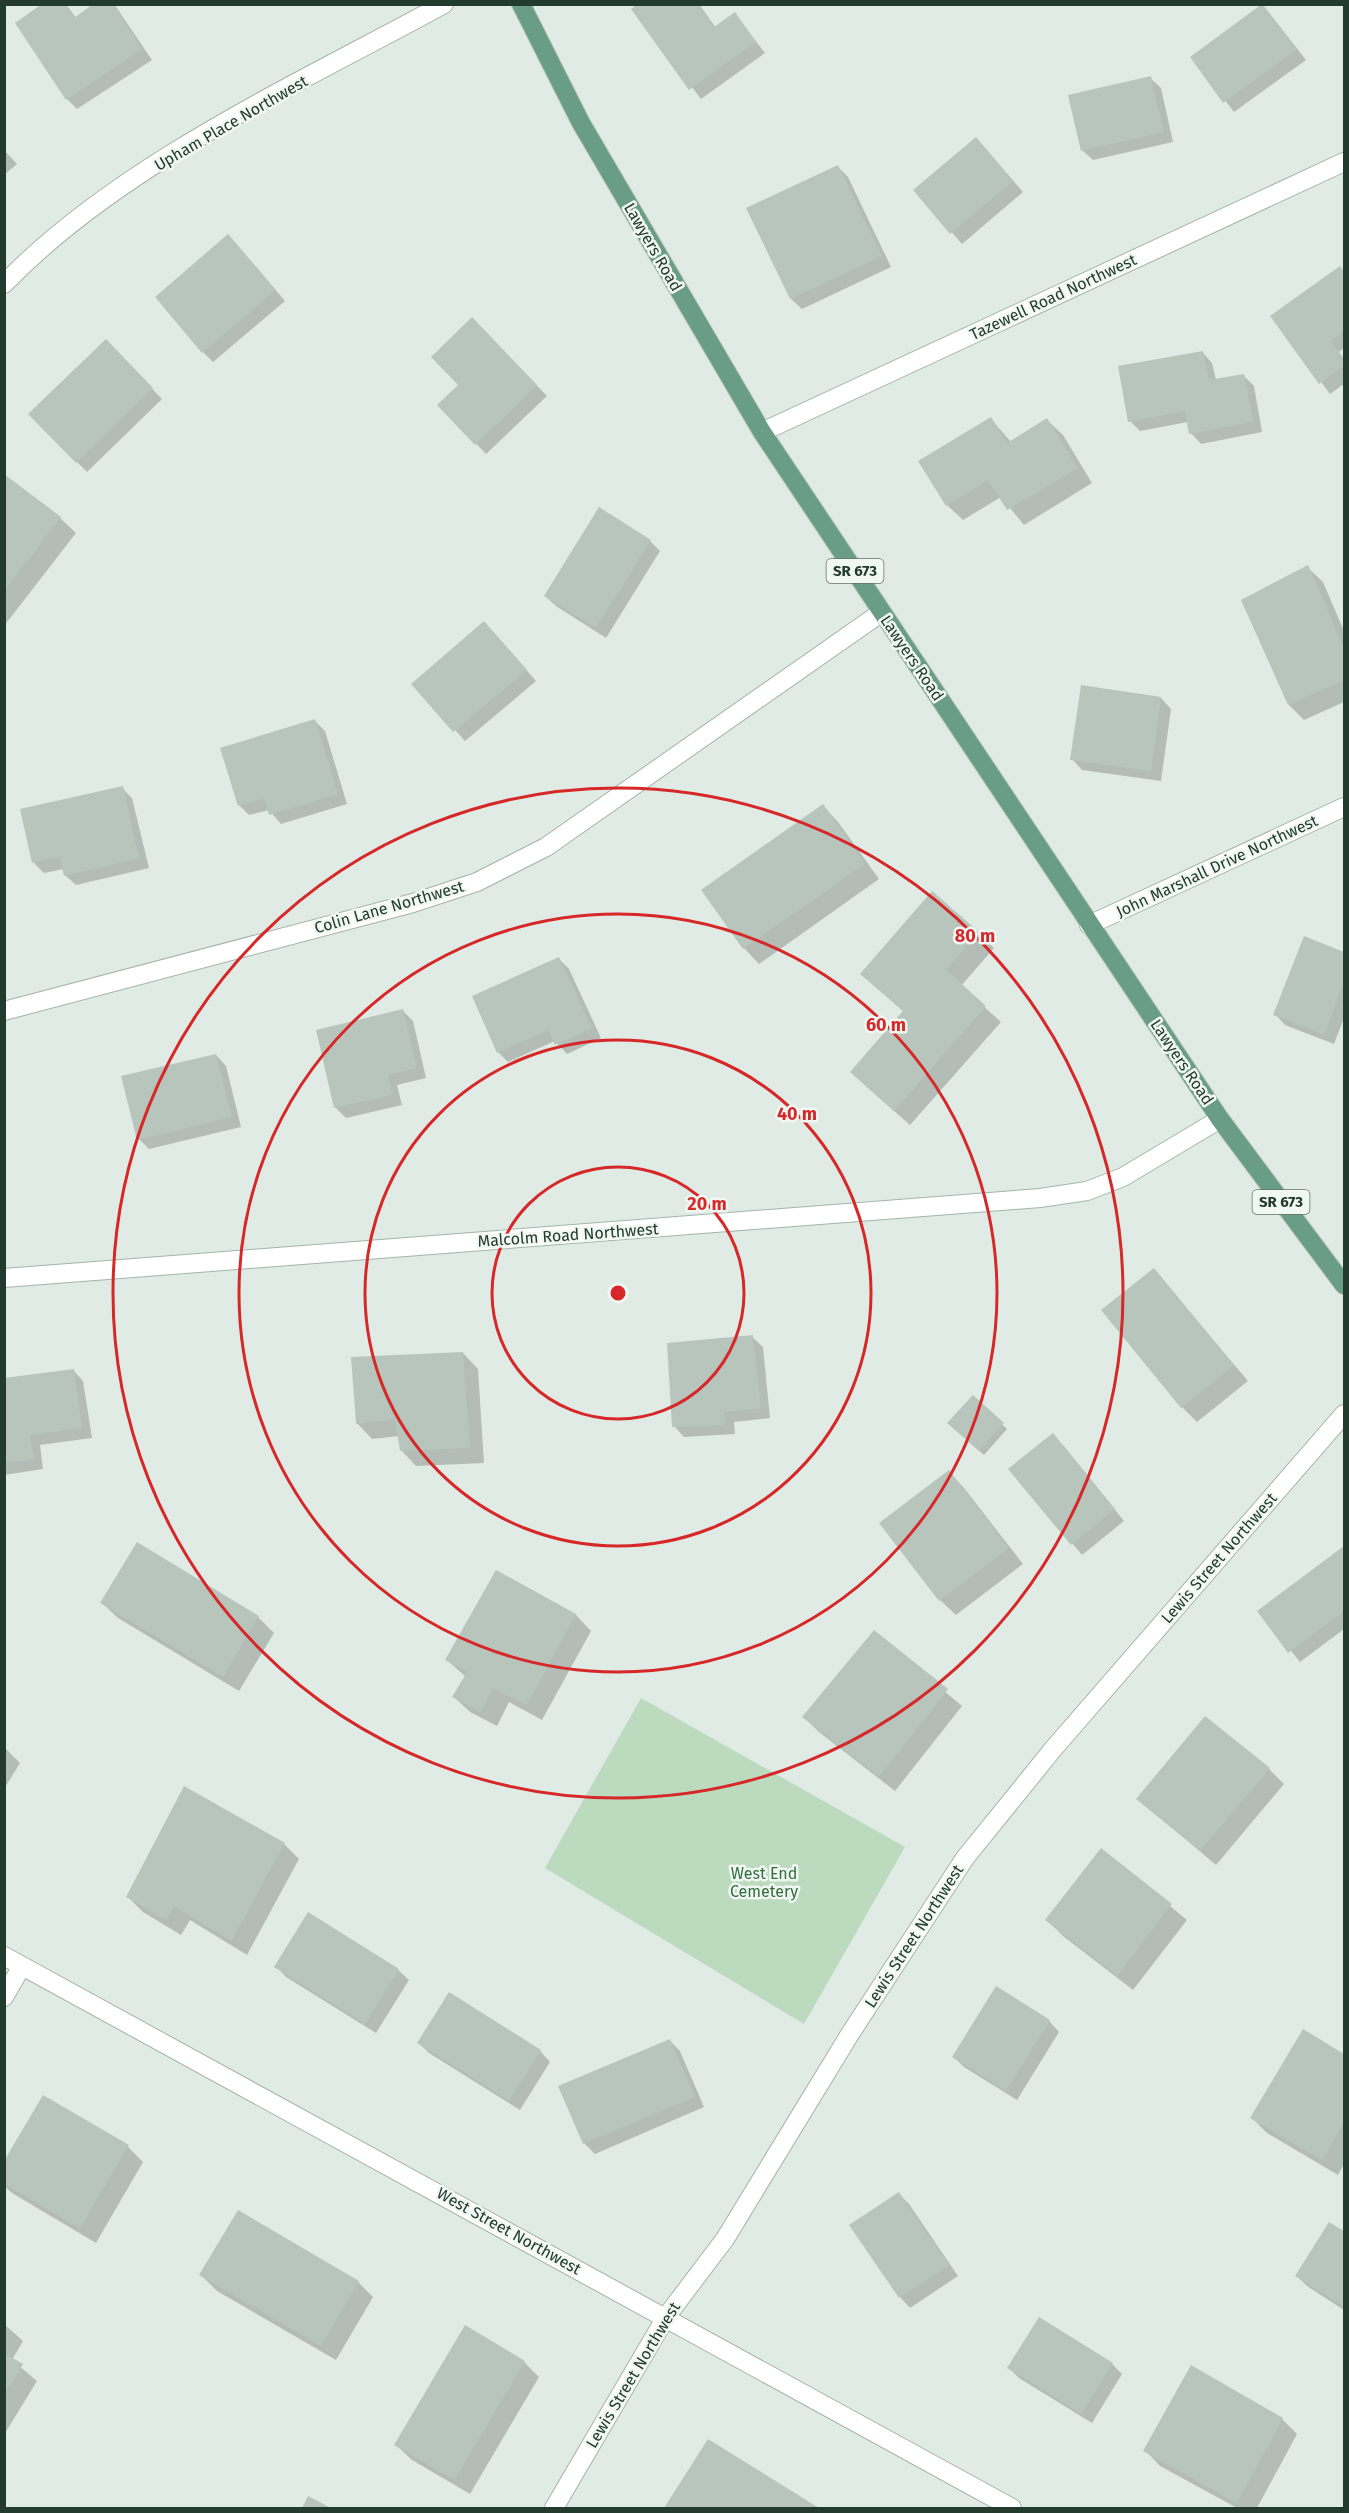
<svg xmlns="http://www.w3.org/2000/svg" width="1349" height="2513" font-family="'Fira Sans',sans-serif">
<rect width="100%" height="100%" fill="#e1ebe5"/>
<!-- green -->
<path fill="#bbdabe" d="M641 1698 905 1847 804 2024 545 1868Z"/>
<!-- shadow -->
<path fill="#0003" d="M45 4H66L76 18 96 4H114L152 60 77 109 67 99Z
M640 4H699L716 28 735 14 765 53 701 99 633 10Z
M1263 5 1306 60 1234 112 1192 58Z
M1150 78 1161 88 1173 142 1093 160 1082 150Z
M986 149 1023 192 962 244 915 190Z
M4 150 17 164 4 175Z
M838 167 848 177 891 267 802 309 791 299 748 209Z
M238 246 285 301 213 362 203 352Z
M1340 268 1344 273V348L1339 352 1344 359V384L1330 394 1272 316Z
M472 319 547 396 486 454 439 405 460 385Z
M106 341 162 399 87 472 30 414Z
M1202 352 1212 363 1216 380 1243 375 1254 386 1262 432 1201 444 1191 433 1188 422 1140 431 1130 421Z
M991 419 1011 442 1047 420 1063 435 1092 483 1024 525 1001 497 963 520 947 505Z
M5 476 60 518 76 533 4 626Z
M650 541 660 551 606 638 556 606 545 596Z
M1307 567 1323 582 1344 631V702L1304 720 1289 705Z
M494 633 536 681 465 741 413 684Z
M1161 698 1171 709 1161 781 1082 770 1072 759Z
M315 721 325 731 347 804 281 824 269 810 249 815 239 805Z
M122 788 132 798 149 868 76 885 65 875 64 869 44 873 34 863Z
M823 806 838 822 879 879 759 964 744 948Z
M932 893 994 948 961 986 1001 1022 910 1125 867 1087 904 1012 862 974Z
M1305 938 1344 954V1018L1334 1044 1285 1025 1275 1014Z
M559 959 569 969 601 1038 567 1054 555 1041 508 1062 498 1052Z
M403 1011 413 1021 426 1078 397 1085 402 1105 346 1118 335 1107Z
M216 1055 226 1066 241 1127 149 1149 139 1139Z
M1154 1270 1248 1381 1197 1422 1182 1407Z
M752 1337 763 1347 770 1418 734 1422 735 1434 684 1437 674 1426Z
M463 1353 478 1369 484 1463 416 1466 401 1450 399 1436 372 1439 357 1423Z
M73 1370 83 1381 92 1438 40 1445 43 1469 4 1475V1380Z
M973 1397 1007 1429 984 1455 954 1428Z
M1063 1445 1124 1521 1082 1555 1010 1469Z
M949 1472 964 1488 1023 1564 956 1615 940 1600 881 1524Z
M138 1544 258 1617 274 1633 239 1691 118 1618 102 1603Z
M1344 1548V1629L1300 1662 1259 1612Z
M496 1572 576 1615 591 1631 542 1720 509 1702 497 1726 470 1712 454 1697 466 1677 447 1660Z
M874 1632 962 1706 895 1791 819 1732 804 1717Z
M4 1747 20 1763 4 1789Z
M1269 1769 1284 1784 1216 1865 1138 1799Z
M284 1844 299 1859 247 1955 190 1920 181 1935 143 1912 128 1897Z
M1102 1850 1187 1920 1133 1990 1063 1936 1047 1920Z
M309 1914 398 1970 409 1980 376 2033 286 1977 276 1966Z
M1049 2021 1059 2032 1017 2100 964 2067 954 2057Z
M1303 2031 1344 2056V2164L1338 2175 1267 2133 1252 2118Z
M670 2041 680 2051 704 2107 595 2154 584 2143Z
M419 2043 540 2051 550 2062 520 2110 429 2053Z
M128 2147 143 2162 96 2243 12 2193 4 2186V2164Z
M899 2194 909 2204 958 2276 910 2308 900 2297 852 2226Z
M1330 2224 1344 2233V2310L1307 2286 1297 2276Z
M201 2275 358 2282 373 2297 336 2360 217 2291Z
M4 2324 23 2341 12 2360 37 2381 4 2435Z
M524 2362 539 2377 470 2494 412 2460 396 2445Z
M1112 2364 1122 2374 1092 2423 1019 2378 1009 2368Z
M1282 2419 1297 2434 1257 2508H1237L1160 2466 1145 2450Z
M709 2441 816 2508H666Z"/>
<!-- building -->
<path fill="#b7c5bd" d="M42 4H65L74 18 93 4H113L142 49 66 100 15 23Z
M638 4H698L714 27 735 12 756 42 689 90 631 9Z
M1262 4 1297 49 1223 103 1190 57Z
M1151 76 1164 132 1081 151 1068 95Z
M976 137 1013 181 950 234 913 190Z
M838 165 882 256 790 299 746 208Z
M228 234 276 290 202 353 155 297Z
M1340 266 1344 272V331L1330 341 1344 361V366L1319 384 1270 316Z
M472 317 537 385 475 445 437 405 458 385 431 357Z
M106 339 153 388 76 463 28 414Z
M1203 351 1209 380 1244 374 1253 422 1189 434 1185 411 1128 422 1118 366Z
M991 417 1007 443 1047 418 1078 468 1007 510 988 480 946 506 918 461Z
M4 474 61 517 4 591Z
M599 507 651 540 596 628 544 596Z
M1308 565 1344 648V680L1288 705 1241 600Z
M484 621 527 670 453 732 411 684Z
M1081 685 1161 697 1151 771 1070 760Z
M315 719 338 794 269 815 264 798 238 806 220 748Z
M123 786 139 858 64 876 60 857 32 863 20 809Z
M823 804 865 864 743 949 701 890Z
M932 891 979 932 946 970 986 1006 894 1111 850 1072 903 1011 860 974Z
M1304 936 1344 952V982L1324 1035 1273 1015Z
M559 957 592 1028 555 1045 548 1030 497 1053 472 996Z
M403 1009 417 1068 388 1075 392 1095 334 1108 316 1030Z
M216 1054 232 1117 137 1140 121 1076Z
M1154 1268 1234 1365 1181 1408 1101 1310Z
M753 1335 761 1408 724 1412 725 1425 672 1427 667 1343Z
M463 1352 470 1448 400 1451 395 1419 356 1424 351 1357Z
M74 1369 82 1428 30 1435 34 1459 4 1463V1378Z
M973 1395 1004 1423 979 1451 947 1423Z
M1053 1433 1115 1509 1071 1545 1008 1469Z
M949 1470 1009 1548 939 1601 879 1523Z
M137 1542 259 1616 223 1677 100 1603Z
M1344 1546V1611L1288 1653 1257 1611Z
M496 1570 576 1614 527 1705 493 1688 481 1712 452 1697 467 1672 445 1660Z
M874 1630 948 1689 879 1777 802 1717Z
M1205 1716 1270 1768 1200 1851 1136 1799Z
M184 1786 285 1843 231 1941 174 1906 166 1920 126 1897Z
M1101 1848 1172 1904 1117 1976 1045 1920Z
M308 1912 399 1969 365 2024 274 1967Z
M996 1986 1050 2020 1006 2091 952 2057Z
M449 1992 541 2050 509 2101 417 2043Z
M1303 2029 1344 2054V2123L1322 2160 1250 2118Z
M670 2039 695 2097 583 2144 558 2086Z
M43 2095 129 2145 80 2228 4 2184V2161Z
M899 2192 949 2265 899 2298 849 2225Z
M238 2210 359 2281 321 2346 199 2275Z
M1329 2222 1344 2231V2307L1295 2276Z
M1039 2317 1113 2363 1081 2414 1007 2368Z
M465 2325 525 2361 454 2480 394 2445Z
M4 2353 23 2364 4 2394Z
M1191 2365 1283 2418 1237 2503 1143 2451Z
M708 2439 819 2508H664Z
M308 2496 331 2508H302Z"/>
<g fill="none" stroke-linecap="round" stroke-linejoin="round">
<defs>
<path id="street" d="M4 284C120 164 298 84 444 4
M762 432 1344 162
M1089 925 1344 807
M4 1011 413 903 477 882 546 847 882 612
M4 1956 1012 2508
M4 1997 22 1966
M554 2508 666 2317 725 2239 850 2034 965 1858 1054 1748 1344 1414"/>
<path id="secondary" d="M4 1278 1040 1198 1087 1191 1123 1177 1220 1119"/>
<path id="primary" d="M521 4 581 123 762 432 1220 1119 1344 1285"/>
</defs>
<!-- street casing -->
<use href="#street" stroke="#a4b2ab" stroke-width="20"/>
<!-- secondary casing -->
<use href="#secondary" stroke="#a1b6aa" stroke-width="20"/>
<!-- primary casing -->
<use href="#primary" stroke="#c1c8c5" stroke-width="20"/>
<!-- street -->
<use href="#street" stroke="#fff" stroke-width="18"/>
<!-- secondary -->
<use href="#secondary" stroke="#fff" stroke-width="18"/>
<!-- primary -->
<use href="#primary" stroke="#699d86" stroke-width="18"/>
</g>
<!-- distance rings -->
<g fill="none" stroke="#d62828" stroke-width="3">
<circle cx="618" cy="1293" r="126"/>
<circle cx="618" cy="1293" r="253"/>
<circle cx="618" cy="1293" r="379"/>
<circle cx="618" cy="1293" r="505"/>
</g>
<g text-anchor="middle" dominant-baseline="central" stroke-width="5" stroke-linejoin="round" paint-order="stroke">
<!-- shield labels -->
<g fill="#f1f7f3" stroke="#61736a" stroke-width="1.5">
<rect x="826.5" y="559" width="57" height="24" rx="4.5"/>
<rect x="1252.5" y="1190" width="57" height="24" rx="4.5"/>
</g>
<g font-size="15" font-weight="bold" fill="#233a2f">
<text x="855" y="571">SR 673</text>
<text x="1281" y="1202">SR 673</text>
</g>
<!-- street labels -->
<g font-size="16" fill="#233a2f" stroke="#f1f7f3">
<text transform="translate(231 123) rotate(-30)">Upham Place Northwest</text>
<text transform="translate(653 247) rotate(60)">Lawyers Road</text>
<text transform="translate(1053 297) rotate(-25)">Tazewell Road Northwest</text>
<text transform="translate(912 658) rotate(56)">Lawyers Road</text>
<text transform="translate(1217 866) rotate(-25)">John Marshall Drive Northwest</text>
<text transform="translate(389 907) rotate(-16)">Colin Lane Northwest</text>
<text transform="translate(1182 1062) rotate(56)">Lawyers Road</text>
<text transform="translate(568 1235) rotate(-4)">Malcolm Road Northwest</text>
<text transform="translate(1219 1558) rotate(-49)">Lewis Street Northwest</text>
<text transform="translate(914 1936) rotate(-57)">Lewis Street Northwest</text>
<text transform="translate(509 2231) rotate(29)">West Street Northwest</text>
<text transform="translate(633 2375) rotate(-59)">Lewis Street Northwest</text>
</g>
<!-- park labels -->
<g font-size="16" fill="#306e3c" stroke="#f1f7f3">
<text x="764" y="1873">West End<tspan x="764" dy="18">Cemetery</tspan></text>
</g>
</g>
<circle cx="618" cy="1293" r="9" fill="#d62828" stroke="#f1f7f3" stroke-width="3"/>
<g font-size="18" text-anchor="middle" font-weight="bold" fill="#d62828" stroke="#f1f7f3" stroke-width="5" stroke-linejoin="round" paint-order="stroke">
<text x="975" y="942">80 m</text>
<text x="886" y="1031">60 m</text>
<text x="797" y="1120">40 m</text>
<text x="707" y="1210">20 m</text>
</g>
<!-- border -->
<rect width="1349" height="2513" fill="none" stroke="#233a2f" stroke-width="12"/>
</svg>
